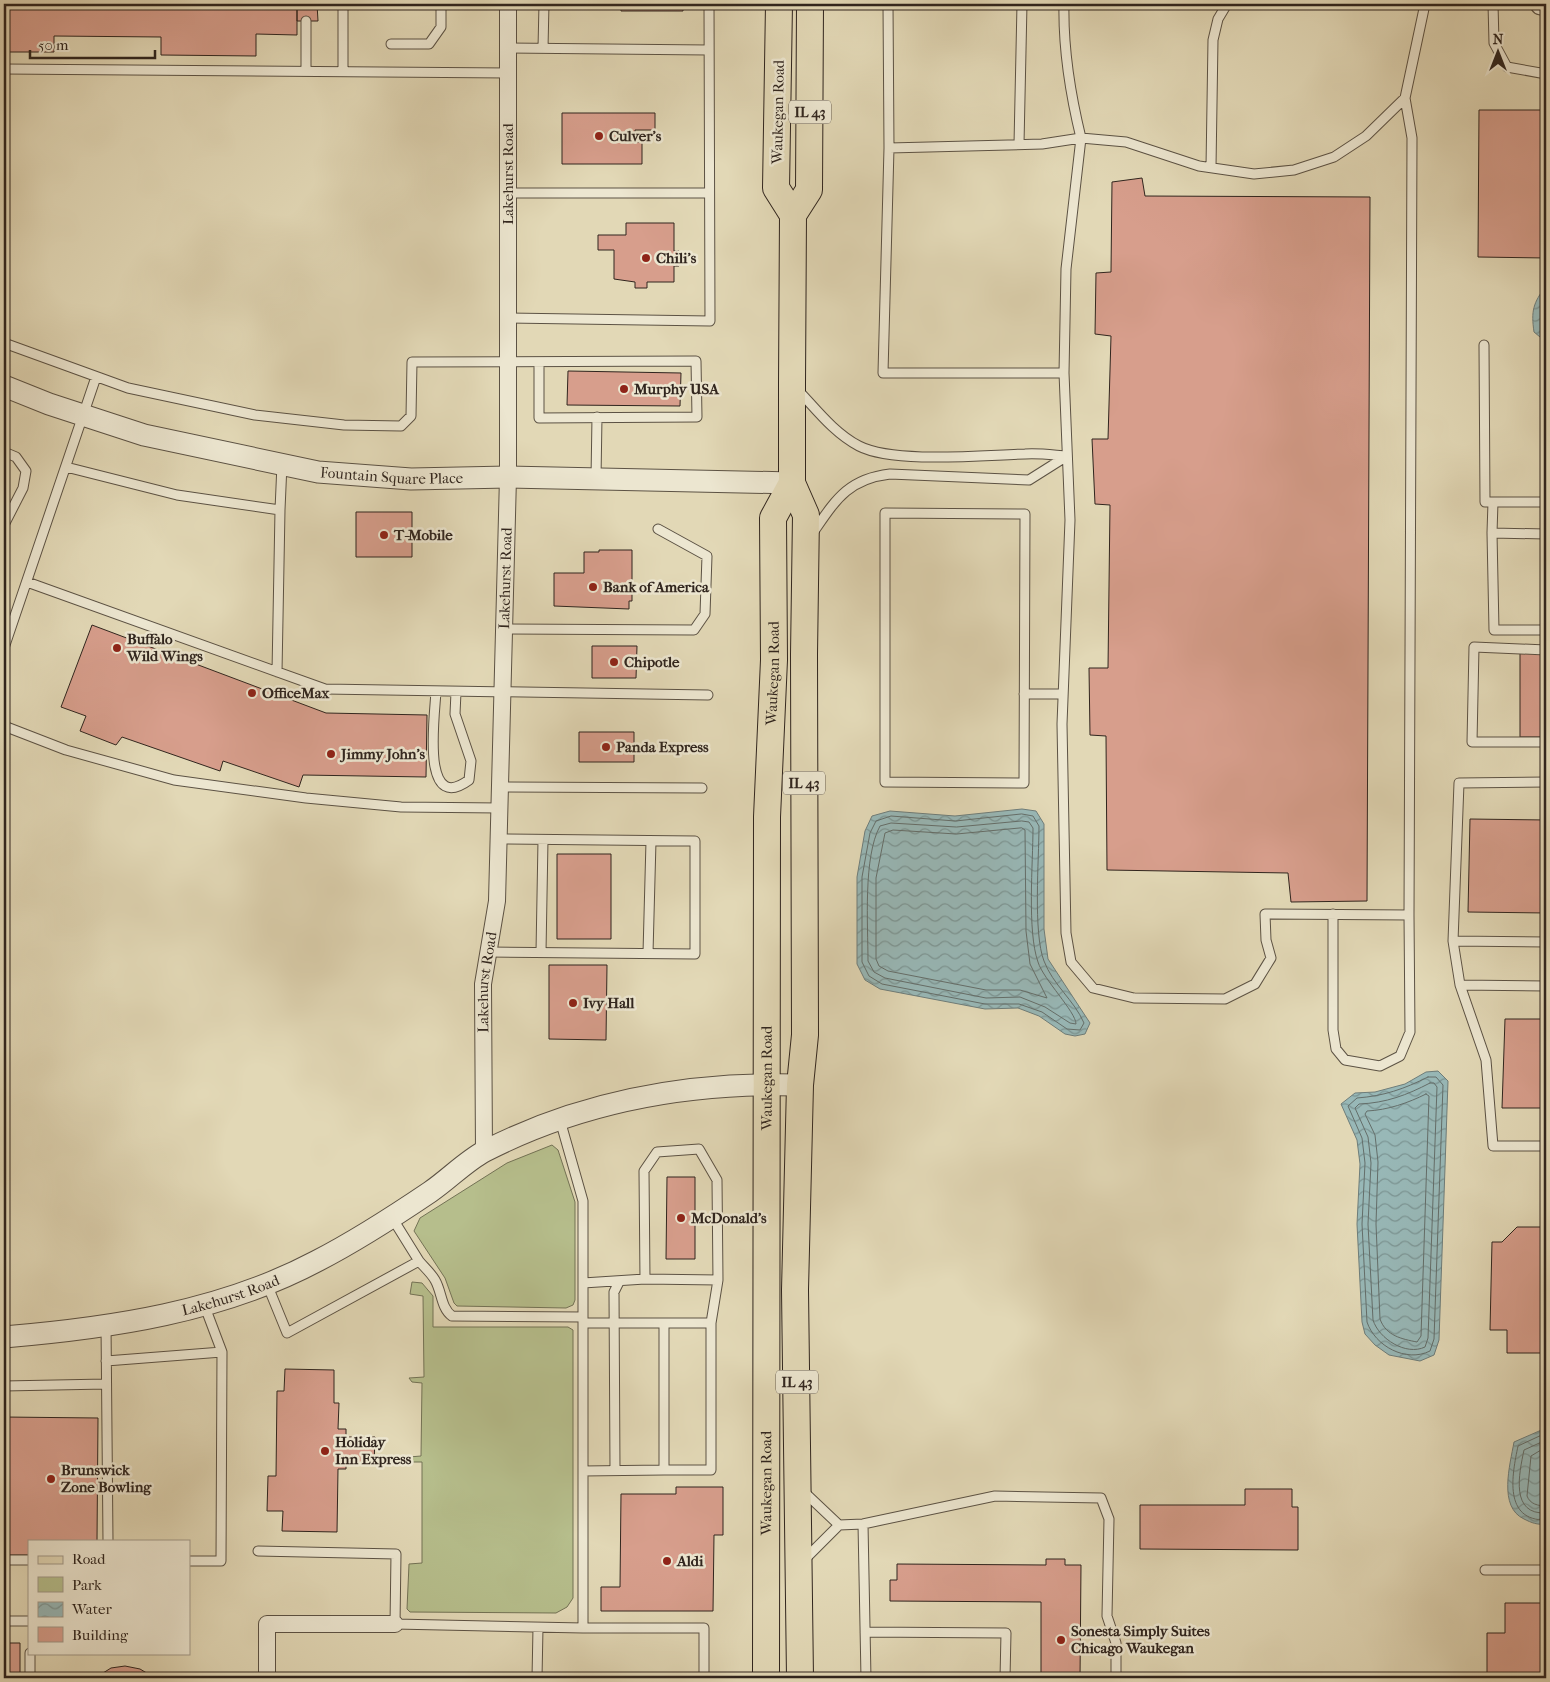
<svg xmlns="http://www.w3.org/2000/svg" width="1550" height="1682" font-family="'IM FELL French Canon',serif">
<defs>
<pattern id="water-waves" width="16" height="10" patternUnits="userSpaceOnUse" patternTransform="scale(1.25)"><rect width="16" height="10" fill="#98b8b7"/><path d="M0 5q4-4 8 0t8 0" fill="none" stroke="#7c9594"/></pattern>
</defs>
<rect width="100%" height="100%" fill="#e2d8b6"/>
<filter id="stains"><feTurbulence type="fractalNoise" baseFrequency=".004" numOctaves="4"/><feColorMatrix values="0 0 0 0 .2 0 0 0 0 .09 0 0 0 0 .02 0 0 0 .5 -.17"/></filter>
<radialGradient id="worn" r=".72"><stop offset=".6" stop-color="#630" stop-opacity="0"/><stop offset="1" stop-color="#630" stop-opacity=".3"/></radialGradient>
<!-- green -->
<path fill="#b6be8c" stroke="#737255" d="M552 1145 558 1150 575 1202V1300L573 1305 566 1308 457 1306 454 1303 445 1278 414 1231 420 1218 507 1163Z
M412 1282 422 1283 433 1296V1327H568L573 1330V1598L567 1607 556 1613 410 1612 407 1609 409 1564 422 1563V1462H411L409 1457 421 1456 422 1383 412 1382 409 1378 424 1377 423 1296 410 1294Z"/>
<!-- water -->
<path fill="url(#water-waves)" stroke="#6e7d7a" d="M1546 286V342L1534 332C1531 311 1533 303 1546 286Z
M1022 809 1036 811 1044 824V929L1048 959 1090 1023 1085 1034 1075 1036 1065 1034 1039 1016 1018 1008 985 1009 880 989 865 980 857 964V877L865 831 872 816 890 811 955 816Z
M1438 1071 1448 1081 1439 1340 1434 1355 1420 1361 1389 1355 1375 1345 1365 1334 1362 1322 1357 1224 1360 1164 1357 1140 1341 1104 1355 1093 1375 1092 1405 1084 1426 1072Z
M1546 1428V1524C1537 1525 1532 1523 1524 1519 1498 1507 1510 1465 1514 1442Z"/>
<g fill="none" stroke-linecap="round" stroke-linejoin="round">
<!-- shore -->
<path stroke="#646e6a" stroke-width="1" d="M1022 814 1033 816 1039 826C1039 859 1033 933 1044 961 1053 985 1074 1000 1084 1023L1080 1030 1067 1029 1042 1012 1019 1004H985L882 984 869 976 862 962V877L870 833 876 821 891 816 955 821Z
M1022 821 1029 822 1033 828C1033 863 1027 931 1038 962 1043 979 1076 1012 1076 1024L1070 1023 1045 1007 1020 997 986 998 885 978 874 972 868 961C868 925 863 857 880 826L891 823 956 827Z
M1022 828 1025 830 1026 931 1030 964 1047 998 1020 990H986L888 971 879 966 876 959V878L885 833 893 830 956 834Z
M1428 1077H1436L1443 1085 1434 1339 1430 1351C1406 1363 1375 1346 1367 1322L1362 1224 1365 1163 1362 1138 1348 1106 1357 1098C1384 1096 1404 1089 1428 1077Z
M1430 1083H1434L1437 1087 1428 1338 1425 1347C1406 1356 1379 1339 1373 1320L1368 1224 1371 1163 1368 1137 1355 1108 1359 1104C1386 1103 1407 1095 1430 1083Z
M1426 1094 1429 1096 1421 1336 1417 1342C1402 1339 1386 1336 1380 1319L1376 1224 1378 1162 1375 1135 1365 1114 1367 1111C1388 1110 1408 1103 1426 1094Z
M1546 1433 1518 1446C1512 1475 1503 1521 1546 1520
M1546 1440 1524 1450C1519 1474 1510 1515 1546 1513
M1546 1447 1531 1456 1527 1496C1530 1504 1538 1506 1546 1506"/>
</g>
<!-- building -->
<path fill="#d79e8c" stroke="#30251e" d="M4 4H297V35L256 34V56L161 55V37L54 36V52H4Z
M297 4H317L318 21H297Z
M615 4H688V9H683V11H621V8H615Z
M1479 110H1546V258L1478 257Z
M562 113H655V130H635V142H642V164H562Z
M1142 178 1145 196 1370 197 1367 901 1291 902 1288 873 1107 870 1106 736 1090 735 1089 668H1108L1110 505 1095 504 1092 439H1108L1111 336 1095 334 1096 273 1111 272 1112 182Z
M626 223H674V251H679V266H674V282H647V288H635V282L614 279V250H598V235H626Z
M568 371 681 373 680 406 567 405Z
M356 512H412V557H356Z
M599 550H632V601H629V609L554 606V573H584V552H599Z
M92 625 326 713 427 715 426 777 303 775 299 787 223 761 220 771 122 737 116 745 80 731 86 716 61 707Z
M592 646H637L636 678H592Z
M1520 653H1546V737H1520Z
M579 732H634V762H579Z
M1470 819 1546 820V913L1468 912Z
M557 854H611V939H557Z
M549 965H607L606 1040 549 1039Z
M1505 1019H1546V1108H1502Z
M667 1177H695V1259H666Z
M1517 1227H1546V1353H1507V1330H1490L1492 1242H1502Z
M285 1369 334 1370V1403H339L338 1429H346V1437H375L374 1464H346V1469H338L337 1532 282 1531 283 1511H267L268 1476H276L277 1391H284Z
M4 1417 98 1418 97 1541H29V1555H4Z
M676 1487H723V1535H714L713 1611H601V1587H620L621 1494H676Z
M1245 1489H1292V1507H1298V1550L1140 1549V1505H1245Z
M1046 1559H1065V1565H1081L1080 1678H1041V1602L890 1601V1580H897V1564L1046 1565Z
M1505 1603H1546V1678H1487V1633H1505Z
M4 1643H20V1678H4Z
M125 1666 140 1669 155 1678H95L111 1668Z"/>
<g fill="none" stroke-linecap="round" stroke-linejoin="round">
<defs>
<path id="service" d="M888 4 889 148
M1064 4C1063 50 1070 93 1081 138L1126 142 1199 166 1254 174 1294 170 1334 157 1366 136 1405 98 1425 4
M1493 4 1494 43 1507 67 1546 74
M306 21V71
M391 44H429L441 27V4
M508 48 708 50
M543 48 544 4
M4 69 508 73
M343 71V4
M1019 144 1022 4
M1211 167 1213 40 1218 19 1227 4
M508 193H709
M508 318 710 321 709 4
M4 343 128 388 255 415 344 425 401 426 411 416 412 362 696 361 697 417 539 418V362
M1484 345 1485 502H1546
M1064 373H883L889 148 1042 144 1081 138 1066 269 1064 373 1070 520 1062 724 1066 933 1071 962 1093 988 1134 998 1225 999 1255 984 1271 958 1266 940 1265 914 1409 915 1412 138 1405 98
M797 389C816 409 834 433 859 446 894 464 984 455 1025 454 1039 453 1053 455 1067 456L1029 480 890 474C847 479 835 501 812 534
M4 452 16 457 26 471 23 488 4 525
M66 467 177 495 280 510 277 672
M596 478 597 417
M280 510 282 464
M885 513 1025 514 1024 783 885 782Z
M1492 533 1493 502
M1546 534 1492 533 1494 630H1546
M27 582 325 689 708 695
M504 629 694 630 705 614 707 556 658 529
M4 648 96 377
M1546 650 1474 647 1472 742H1546
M436 691C435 714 420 816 469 780L471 761 455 714 456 692
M1024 694H1063
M4 726 66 750 174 780 306 798 401 807 499 808
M1546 782 1459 783 1453 941 1546 942
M499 787 702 788
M1333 914V1030L1336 1049 1345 1060 1380 1066 1400 1056 1410 1032 1409 915
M1453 941 1460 985
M489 952 695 954V841L499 839
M541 952 543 840
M648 953 651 841
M1546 986 1460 985 1486 1060 1493 1146H1546
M560 1120 583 1201V1628H704V1678
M419 1261C424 1267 431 1273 435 1280 442 1292 441 1308 452 1316L583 1317
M645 1279 644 1171 657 1152 699 1149 717 1180 718 1280 711 1323
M583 1283 645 1279 718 1280
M267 1284 287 1333 419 1261 391 1216
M664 1323H711V1470H664
M106 1325 108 1541
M106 1361 222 1352
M4 1386 106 1384
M615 1470 614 1292 619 1282
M583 1471 664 1470V1323H583
M802 1490 839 1525 804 1560
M863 1524 866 1678
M839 1525 863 1524 995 1496 1101 1498 1109 1519 1107 1616 1116 1643V1678
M258 1551 396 1554 395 1624 583 1628
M4 1560H29
M189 1561H221L222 1352 205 1307
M1485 1570H1546
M4 1621H29
M865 1632 1006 1633 1005 1678
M30 1678V1653
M537 1678 538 1628"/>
<g id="minor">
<path id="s1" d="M484 1152 483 984 497 901 508 477V4"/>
<path d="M267 1678V1624H395"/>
</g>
<g id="tertiary">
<path d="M1541 4 1546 5"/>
<path id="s2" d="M4 386 49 404 144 435 318 472 411 479 508 477 792 483"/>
<path id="s3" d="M4 1337C111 1328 221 1312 317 1261 354 1242 396 1215 430 1192 449 1179 466 1161 485 1151 583 1101 692 1082 800 1085"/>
</g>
<g id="primary">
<path d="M779 4 776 188 793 215"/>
<path id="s4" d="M766 1678 767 817 774 660 773 518 792 483"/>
<path d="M800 1678 795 1290 800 1085 805 1035 804 654 806 515 792 483V383L793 215 809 190 810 4"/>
</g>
</defs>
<!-- service casing -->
<use href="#service" stroke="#5c5244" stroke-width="11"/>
<!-- minor casing -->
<use href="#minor" stroke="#5c5244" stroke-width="18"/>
<!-- tertiary casing -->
<use href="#tertiary" stroke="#5c5244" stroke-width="23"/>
<!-- primary casing -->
<use href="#primary" stroke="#30251e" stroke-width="28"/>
<!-- service -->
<use href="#service" stroke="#ece6d0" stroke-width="9"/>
<!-- minor -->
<use href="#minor" stroke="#ece6d0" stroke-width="16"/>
<!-- tertiary -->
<use href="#tertiary" stroke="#ece6d0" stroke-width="21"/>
<!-- primary -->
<use href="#primary" stroke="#e2d8b6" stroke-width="26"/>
</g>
<!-- markers -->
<g fill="#8f2418" stroke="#ece6d0" stroke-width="2">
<circle cx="599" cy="136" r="5"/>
<circle cx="646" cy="258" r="5"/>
<circle cx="624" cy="389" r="5"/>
<circle cx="384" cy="535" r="5"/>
<circle cx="593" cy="587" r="5"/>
<circle cx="117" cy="648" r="5"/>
<circle cx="614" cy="662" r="5"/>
<circle cx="252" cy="693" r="5"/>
<circle cx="606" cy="747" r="5"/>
<circle cx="331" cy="754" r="5"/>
<circle cx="573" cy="1003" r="5"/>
<circle cx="681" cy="1218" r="5"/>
<circle cx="325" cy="1451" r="5"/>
<circle cx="51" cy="1479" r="5"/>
<circle cx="667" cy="1561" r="5"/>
<circle cx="1061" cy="1640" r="5"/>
</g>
<g text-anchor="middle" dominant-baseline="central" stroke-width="5" stroke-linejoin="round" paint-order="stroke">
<!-- shield labels -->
<g fill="#ece6d0" stroke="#685f53" stroke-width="1">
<rect x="789" y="100.5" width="42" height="23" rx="4"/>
<rect x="783" y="771.5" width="42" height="23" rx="4"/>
<rect x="776" y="1370.5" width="42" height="23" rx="4"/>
</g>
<g font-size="14" font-weight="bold" fill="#30251e">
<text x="810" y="112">IL 43</text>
<text x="804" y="783">IL 43</text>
<text x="797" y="1382">IL 43</text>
</g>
<!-- street labels -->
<g font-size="15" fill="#30251e" stroke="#ece6d0">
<text transform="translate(778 112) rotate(-89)">Waukegan Road</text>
<text transform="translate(508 174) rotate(-90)">Lakehurst Road</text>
<text stroke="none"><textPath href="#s2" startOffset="400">Fountain Square Place</textPath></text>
<text stroke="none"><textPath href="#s1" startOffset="575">Lakehurst Road</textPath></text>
<text stroke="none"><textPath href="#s4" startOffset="1005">Waukegan Road</textPath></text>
<text stroke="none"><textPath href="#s1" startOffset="170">Lakehurst Road</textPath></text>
<text stroke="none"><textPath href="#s4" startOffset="600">Waukegan Road</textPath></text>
<text stroke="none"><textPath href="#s3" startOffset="231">Lakehurst Road</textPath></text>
<text stroke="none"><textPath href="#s4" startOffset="195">Waukegan Road</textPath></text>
</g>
<!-- poi labels -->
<g font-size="15" font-weight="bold" fill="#30251e" stroke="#ece6d0" text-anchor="start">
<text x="609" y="136">Culver's</text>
<text x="656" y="258">Chili's</text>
<text x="634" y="389">Murphy USA</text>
<text x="394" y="535">T-Mobile</text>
<text x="603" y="587">Bank of America</text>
<text x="127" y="639">Buffalo<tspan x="127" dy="17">Wild Wings</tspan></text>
<text x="624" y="662">Chipotle</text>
<text x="262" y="693">OfficeMax</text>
<text x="616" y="747">Panda Express</text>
<text x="341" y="754">Jimmy John's</text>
<text x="583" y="1003">Ivy Hall</text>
<text x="691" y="1218">McDonald's</text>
<text x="335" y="1442">Holiday<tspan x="335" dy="17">Inn Express</tspan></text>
<text x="61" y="1470">Brunswick<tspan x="61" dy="17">Zone Bowling</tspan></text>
<text x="677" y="1561">Aldi</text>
<text x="1071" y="1631">Sonesta Simply Suites<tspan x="1071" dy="17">Chicago Waukegan</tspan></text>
</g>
</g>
<!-- margin -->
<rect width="1550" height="1682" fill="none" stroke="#e2d8b6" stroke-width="20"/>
<rect x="5" y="5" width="1540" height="1672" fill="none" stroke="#30251e" stroke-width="2.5"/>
<rect x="10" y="10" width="1530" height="1662" fill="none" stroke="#30251e"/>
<!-- legend -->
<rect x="28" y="1540" width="162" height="115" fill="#ece6d0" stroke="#a19989"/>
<rect x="38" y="1556" width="25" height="8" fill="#e2d8b6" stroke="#a19989"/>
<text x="72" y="1564" font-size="15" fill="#30251e">Road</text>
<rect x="38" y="1577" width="25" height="15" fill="#b6be8c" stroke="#a19989"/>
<text x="72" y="1590" font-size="15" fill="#30251e">Park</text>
<rect x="38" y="1602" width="25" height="15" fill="url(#water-waves)" stroke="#a19989"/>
<text x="72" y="1614" font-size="15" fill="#30251e">Water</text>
<rect x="38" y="1627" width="25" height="15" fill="#d79e8c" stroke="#a19989"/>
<text x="72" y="1640" font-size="15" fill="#30251e">Building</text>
<!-- north arrow -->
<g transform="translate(1498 52)" stroke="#ece6d0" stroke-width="4" paint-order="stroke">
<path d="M0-4L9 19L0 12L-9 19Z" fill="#30251e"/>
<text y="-8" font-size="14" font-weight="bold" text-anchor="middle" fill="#30251e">N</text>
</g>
<!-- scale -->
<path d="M30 50v8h125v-8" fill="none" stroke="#30251e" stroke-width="2.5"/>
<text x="38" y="50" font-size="15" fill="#30251e" stroke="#ece6d0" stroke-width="4" paint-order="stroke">50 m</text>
<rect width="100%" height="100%" filter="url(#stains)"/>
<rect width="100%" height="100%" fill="url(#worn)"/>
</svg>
